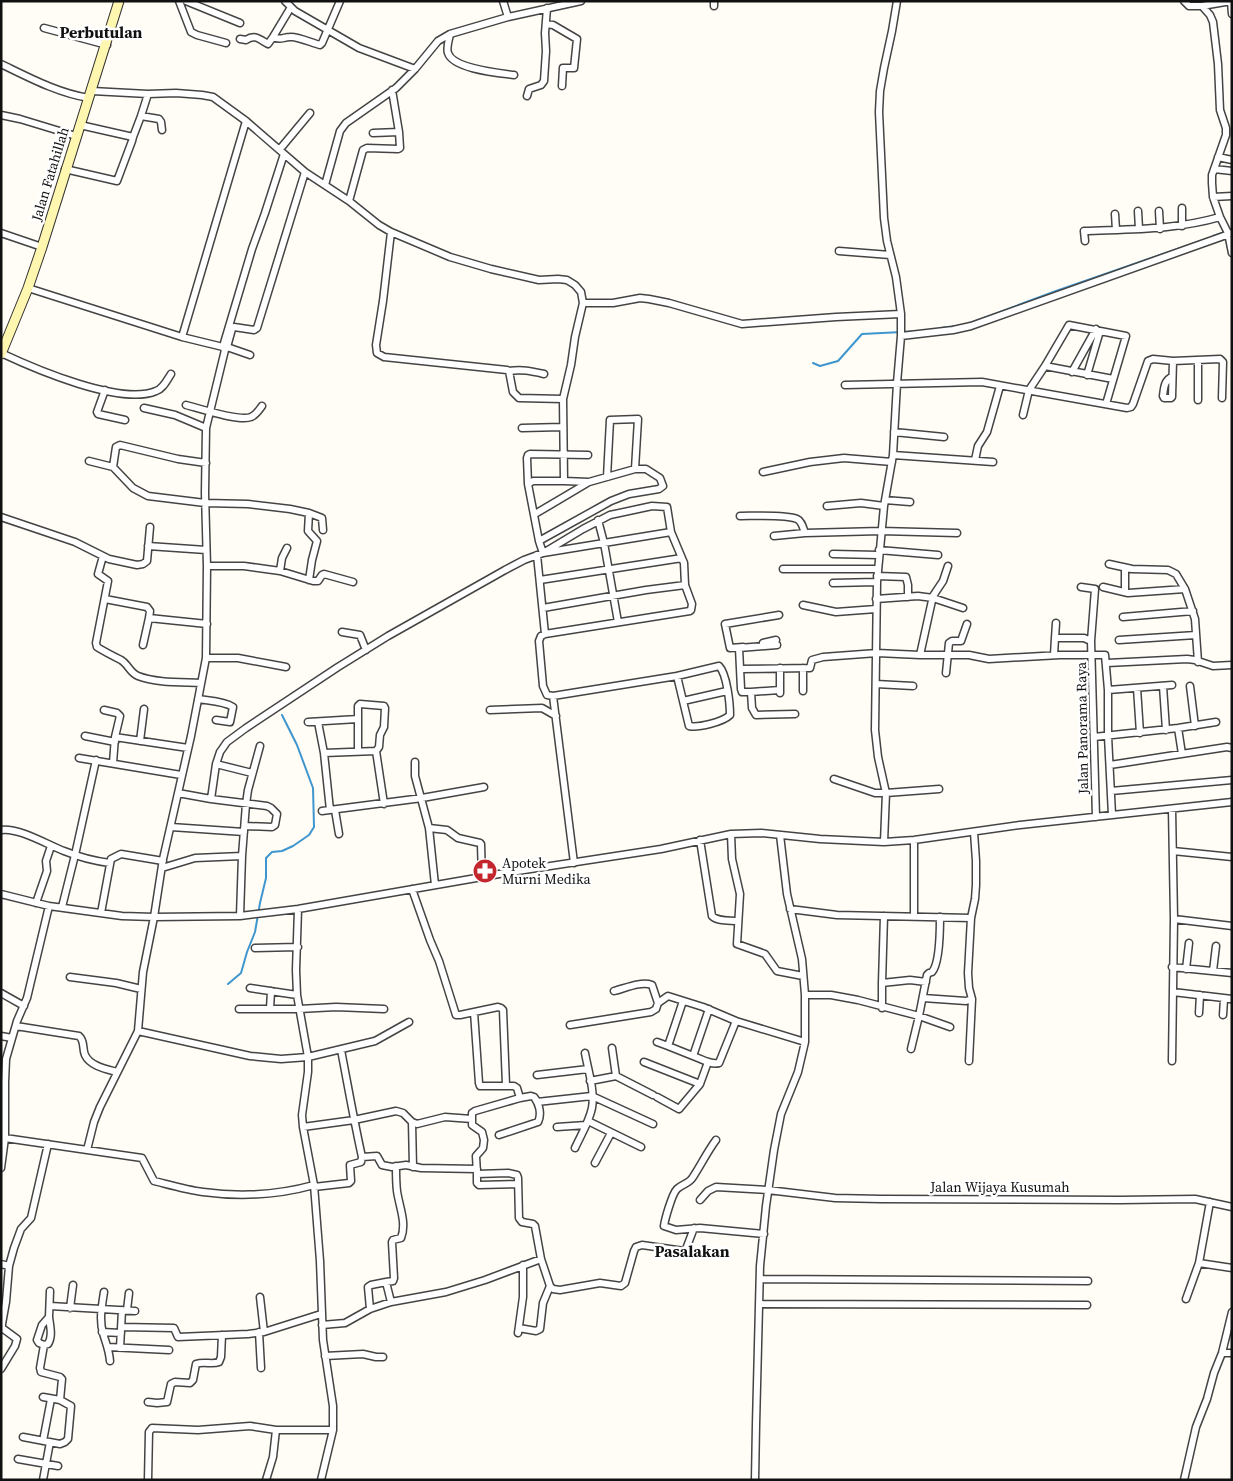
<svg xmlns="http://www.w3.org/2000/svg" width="1233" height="1481" font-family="'Source Serif 4',serif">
<rect width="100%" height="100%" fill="#fffdf5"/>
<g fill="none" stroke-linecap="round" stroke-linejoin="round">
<!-- stream -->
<path stroke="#3f96cf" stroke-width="2" d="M1213 236 1225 232
M973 322 1056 291 1209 238
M941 328 956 326
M813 363 820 366 838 361 862 334 922 331
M228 984 241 973 247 952 255 932 260 903 266 878V858L272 852 282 851 293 846 309 835 314 827 313 788 297 745 282 715"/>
<defs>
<path id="street" d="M179 1 191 32 197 35 226 43
M186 1 240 23
M285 1 295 11 359 48 415 69
M503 1 508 17
M1184 1 1189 6H1202L1210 15 1213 22 1218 64 1220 110 1226 128V135L1212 175V183L1213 197 1220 217 1228 233 1232 253
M1231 2 1232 14
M714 6V1
M1202 6 1231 1
M546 24 553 25 577 39 574 68H563L562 86
M44 28 107 45
M450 34C449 40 446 48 448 53 453 69 499 73 514 75
M273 37 291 7
M240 39 246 40C255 34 259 39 268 44L273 37C280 41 283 37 290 37 297 36 312 43 320 45L322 43 340 1
M1 64C30 78 58 93 89 98
M392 90 399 132
M92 91 148 94 176 93 202 95 213 97 246 121 305 172 349 201 379 225 391 232 450 257 491 269 539 280 558 279 567 280 575 285 581 292 583 303H613L640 298 649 299 669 303 742 324 836 317 901 314
M148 94 141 116 159 119 161 122 162 130
M527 96 529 89 541 85 544 81 546 51 545 33 547 8
M1 115 20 119 76 136
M133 137 141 116
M280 149 310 113
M1218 157 1232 160
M65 169 117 181 132 141 133 137 80 125
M1214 169 1232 171
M325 185 340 131 346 123 396 88 415 69 438 41 450 34 508 17 581 1
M1213 197 1232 196
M349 201 363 150 367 148 398 149 400 148 399 132 373 133
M1182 208V226
M1138 211 1139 229
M1159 211 1160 229
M1115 214 1116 230
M391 232 383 301 376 345 377 353 384 357 507 370 509 371 513 392 519 398 563 399 564 481 589 482
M1 233 42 247
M1085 241 1084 231C1131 229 1175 230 1220 217
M839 251 890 255
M28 288 182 337 219 346 223 347 225 350 206 428 205 493 207 566 206 658 191 736 163 859 154 917 143 972 138 1031 100 1107 94 1122 87 1150
M901 336 953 330 971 326 1232 233
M182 337 246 121
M224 343 252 249 265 213 284 154
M1 353C35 369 121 406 156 391 163 389 167 380 171 374
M250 355 227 347 232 329 234 327 254 330 257 328 305 172
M1045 366 1113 379
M509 371C522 369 531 371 544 374
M1072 372 1096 329
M1087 375 1100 331
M1172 377C1164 380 1164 389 1163 396L1164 398H1171L1172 397 1173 361
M845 385 982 382 1127 408 1131 407 1133 404 1148 361 1153 359 1173 361 1220 359 1223 362 1222 398
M105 390 97 412 98 414 125 420
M563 399 571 365 575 337 583 303
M1198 400V360
M186 405C198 408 240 422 251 417 256 415 259 410 262 406
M144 408 175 415 206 428
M1023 415 1029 390 1045 366 1069 325 1126 336 1106 404
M522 428 562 427
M894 432 944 437
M893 455 993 462
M975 460 978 446 987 432 1000 386
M89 461 113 467 133 488 148 496 205 503 248 504 290 509 309 513 322 518 323 530
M113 467 116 447 120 445 178 459 206 463
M763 472 810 462 844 458 892 462
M607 477 610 420 638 419 635 469
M528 484 527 458 528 455 530 454 588 455
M885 500 910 502
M827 506 861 503 884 506
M535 514 589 482 635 469H646L660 478 663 486 659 489 629 494 611 501 539 541 528 484 533 481H564
M740 516C753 516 786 514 797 519 802 521 803 528 805 533L881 531 957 533
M1 517 75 542 109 559 137 565 143 564 147 561 150 527
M598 520 604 543 618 622
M774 536 805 533
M539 541 543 553 583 529 610 515 652 506 667 507 671 532 684 563 685 585 692 604 691 610 690 611 545 634
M148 546 206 550
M879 550 938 555
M833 554 878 555
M537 555 545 634 541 636 539 641 543 686 547 695 553 696 574 863
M103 556 98 574 108 581 96 643 97 647C105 652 113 656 121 660 128 664 130 673 138 676 156 683 182 682 201 683
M1109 564 1132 569 1168 570 1176 574 1185 589 1195 619 1198 662
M207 566H244L280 571 313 581H318L322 575 324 574 353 582
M783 569H877
M280 571 282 558 287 548
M877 576 906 577 908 585V597
M309 580 312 560 317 541 308 531 309 513
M540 580 682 558
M833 583 877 582
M1081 587 1095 589 1091 641
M1103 587 1128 593 1185 589
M1125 592V568
M105 599 147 607 150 611 149 618
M876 599 918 596 933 598 963 608
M803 605 836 612 876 609
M543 608 646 590 685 585
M1123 617 1193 611
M342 632 360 635 366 650
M1055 638 1056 623
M1119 640 1196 635
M763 643 776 640
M143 645 149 618 207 624
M777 645 739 648 741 689 742 692H751L752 708 756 715 795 714
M743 647 730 648 725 624 779 615
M920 655 933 596 943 581 948 566
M1054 655 1055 638H1084L1091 641 1096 817
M206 658H238L286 667
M1107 663 1187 659 1195 660 1213 666 1232 665
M780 668V693
M803 668V691
M740 669 810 668 812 660 823 657 877 653 920 655H969L989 659 1060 655H1105L1108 690V736L1112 815
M946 673 949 643 952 641H961L967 624
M876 684 913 686
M1163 686 1166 730
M1190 686 1195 726
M1137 688 1140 733
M1108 690 1172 685
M751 692 780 690
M553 696 677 676 719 666C727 674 730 704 730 715 723 722 698 728 689 726L677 676
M198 699C209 701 223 701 233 707L230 722 216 720
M683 701 727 691
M104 710 117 713 120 716 115 737 113 763
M490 710 542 708 556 716
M308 722 358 719
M318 722 324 753 330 810
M1178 728 1182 754
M85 736 115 742
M115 737 188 748
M1094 737 1178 728 1216 722
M140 741 144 709
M376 751 384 804
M324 753 376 751 379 747 380 735 384 727 385 708 384 706 360 704 358 706V751
M79 758 181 775
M415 762V776L429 828 435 885
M216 764 252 773
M1110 765 1227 747 1232 748
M834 779 875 793H886L939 789
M1111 791 1232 780
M178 793 211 799 267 806 271 808 277 814 275 825 272 827 245 826
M211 799 216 764 220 752 227 742 246 728 338 667 388 636 505 570 524 560 543 553 671 532
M1172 809 1174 919 1172 1061
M335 810 339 834
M322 811 422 798 484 787
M171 827 244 832
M429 828 447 830 458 838 480 843 481 844 482 878
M1 830C18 827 48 845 64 851 79 857 94 861 110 863
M731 834 732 859 740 894 737 944 765 954 777 971 803 976
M700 840 712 916C718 922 730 920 738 921
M914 840V916
M884 842 886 793 878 757 875 730 877 582 884 506 893 455 897 383 901 336V314L896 277 887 241 884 218 879 112 880 91 884 68 892 31 897 1
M1173 851 1232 857
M162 868 195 858 242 856
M412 889 430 940 439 961 456 1015H460L498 1007 501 1008 503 1010 506 1085
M1 894 49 906 122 916 154 917 240 916 298 909 505 873 661 849 731 834 761 833 820 839 884 842 914 840 1020 825 1232 802
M36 903 47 871 46 861 51 846
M62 907 75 855 96 760
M298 909 296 970 297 995 308 1057V1072L302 1115 303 1127 314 1185 320 1261 323 1340 333 1406V1430L321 1480
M790 909 837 915 971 918
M101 913 111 859 121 854 163 861
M240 916 242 856 246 804 248 790 260 746
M1174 919 1232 926
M255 948 298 947
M1172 967 1232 973
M1186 969 1189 943
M1213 971 1216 946
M70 977 116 983 141 989
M882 983 910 980 926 982
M250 988 297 995
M614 991C626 988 641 981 652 985L658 1003
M1173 992 1232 999
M1 993 24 1006
M805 995H831L858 1000 919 1016 950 1027
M923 998 966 1001 972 999
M683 1001 668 1046 693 1056
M882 1008V983L884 916
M239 1009H299L336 1007 384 1009
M270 1009 271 991
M709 1009 693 1056C702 1059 710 1065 719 1063L736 1021
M474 1012 479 1083 480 1086H514L517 1088 520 1098 531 1096 534 1097C539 1103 542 1114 538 1122L499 1135
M1199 1013 1200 995
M1223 1015 1224 999
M570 1025 651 1012 656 1009 658 1003 668 996 703 1007 736 1021 805 1042
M16 1026 79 1036C85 1041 82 1048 85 1055 90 1066 106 1069 117 1072
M138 1031 250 1056 281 1059 308 1057 375 1041 409 1022
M1 1036 12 1038
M657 1042 668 1046
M612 1048 616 1076
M911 1049 919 1016 927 975 929 973 932 972C940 963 940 930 940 917
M341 1050C348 1086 354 1121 362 1157
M969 1061 972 999 969 988 968 973 971 918 975 899 976 885V861L974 832
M644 1062 700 1084
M537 1075 588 1069
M590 1081 616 1076 653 1095
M657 1097 679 1109 700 1084 708 1062
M520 1098 475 1111 472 1113V1125L482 1132 484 1140 483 1148 476 1156 477 1174 508 1173 517 1175 518 1178 519 1218 522 1222 533 1224 535 1226 541 1259
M537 1102 592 1096 653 1124
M588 1121 641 1147
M412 1122 413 1167
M303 1127 354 1120 396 1111 403 1113 412 1122 417 1124 445 1117 472 1119
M557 1127 586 1125
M5 1138 142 1158 154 1181C170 1185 187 1190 203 1192 240 1197 278 1195 314 1185
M716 1140C707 1152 701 1165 693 1177 689 1184 682 1184 677 1189 672 1194 665 1219 664 1226L676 1230 700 1228 764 1234
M575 1148C581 1135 589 1122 592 1108 595 1091 588 1070 585 1053
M595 1163 611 1133
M1 1168 5 1138V1082L6 1059 17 1021 27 998 49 906
M477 1174V1183L479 1185 518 1184
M314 1187 349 1183 351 1181 350 1165 361 1162 362 1157 377 1156 382 1165 392 1167 406 1165 421 1168 477 1169
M700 1200 708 1191 716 1187 768 1190 835 1198 881 1199 1120 1200 1195 1199 1232 1207
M1199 1263 1210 1202
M1 1264 9 1266
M760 1279 1088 1281
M104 1292C102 1305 99 1320 103 1333 106 1344 109 1349 110 1361
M260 1297 264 1332
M1186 1299 1199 1263 1232 1268
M391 1302 386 1282 393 1281 394 1278 392 1242 393 1240 401 1238C407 1223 399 1206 397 1191 396 1183 396 1174 396 1166
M759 1304 1087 1305
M50 1306 135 1311
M70 1308 73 1285
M370 1309 368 1287 371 1285 386 1282
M127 1310 129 1293
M49 1317C50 1326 53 1336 48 1344L44 1345 39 1343 37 1340 42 1325Z
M49 1317 50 1291
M322 1325 345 1323 370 1309 391 1302 446 1292 485 1280 541 1259 550 1286 553 1289 560 1290 600 1283 621 1286 625 1283 634 1251 636 1247 642 1245 684 1251 686 1249 694 1228
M121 1327 174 1328 178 1337 248 1334 264 1332 321 1314
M519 1328 536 1331 540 1329 543 1303 550 1286
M102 1332 121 1333
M259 1332 261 1368
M518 1333 523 1297V1265
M44 1345 40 1368 41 1372 60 1377 62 1379 60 1400
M108 1347 169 1350
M120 1348 122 1310
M1222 1353H1232
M325 1356 363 1354 376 1357H383
M1 1369 15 1346 17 1339 2 1328V1324L6 1302 9 1266 14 1248 21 1229 31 1218 48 1144
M148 1402 157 1403 167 1402 171 1384 175 1382 190 1383 193 1380 196 1364C204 1361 212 1365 219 1362L221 1357 222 1335
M23 1437 60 1444 65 1442 68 1439 71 1406 60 1400 43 1397
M43 1441 51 1399
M18 1459 58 1466
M43 1480 50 1442
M148 1480 149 1432 152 1428 198 1430 250 1426 276 1430H333
M266 1480 273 1457 276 1430
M755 1480 756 1425 760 1266 766 1206 774 1150 781 1114 798 1072 805 1042V995L802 959 787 894 780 835
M1184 1480 1196 1427 1207 1399 1214 1373 1222 1353 1232 1312"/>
<path id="secondary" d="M1 354 28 288 42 247 119 1"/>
</defs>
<!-- street casing -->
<use href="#street" stroke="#444" stroke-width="9"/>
<!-- secondary casing -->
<use href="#secondary" stroke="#333" stroke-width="11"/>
<!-- street -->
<use href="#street" stroke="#fff" stroke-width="6"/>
<!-- secondary -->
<use href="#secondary" stroke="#fff6b0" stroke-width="9"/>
</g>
<!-- icons -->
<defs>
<symbol id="pharmacy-disc" viewBox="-11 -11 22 22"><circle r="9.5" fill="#c4262e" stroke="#fff"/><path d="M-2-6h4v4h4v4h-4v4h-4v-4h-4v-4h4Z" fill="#fff"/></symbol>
</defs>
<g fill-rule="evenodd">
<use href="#pharmacy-disc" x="471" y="857" width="28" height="28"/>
</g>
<g text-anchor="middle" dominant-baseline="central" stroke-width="5" stroke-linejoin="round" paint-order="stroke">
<!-- street labels -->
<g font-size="14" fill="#111" stroke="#fff">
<text transform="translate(50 174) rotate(-73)">Jalan Fatahillah</text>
<text transform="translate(1082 728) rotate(-91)">Jalan Panorama Raya</text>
<text x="1000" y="1187">Jalan Wijaya Kusumah</text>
</g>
<!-- poi labels -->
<g font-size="14" fill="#111" stroke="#fff" text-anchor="start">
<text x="502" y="863">Apotek<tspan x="502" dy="16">Murni Medika</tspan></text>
</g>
<!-- quarter labels -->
<g font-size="16" font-weight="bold" fill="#111" stroke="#fff">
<text x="101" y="32">Perbutulan</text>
<text x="692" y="1251">Pasalakan</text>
</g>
</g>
<!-- border -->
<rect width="1233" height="1481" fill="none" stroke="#111111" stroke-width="5"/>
</svg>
